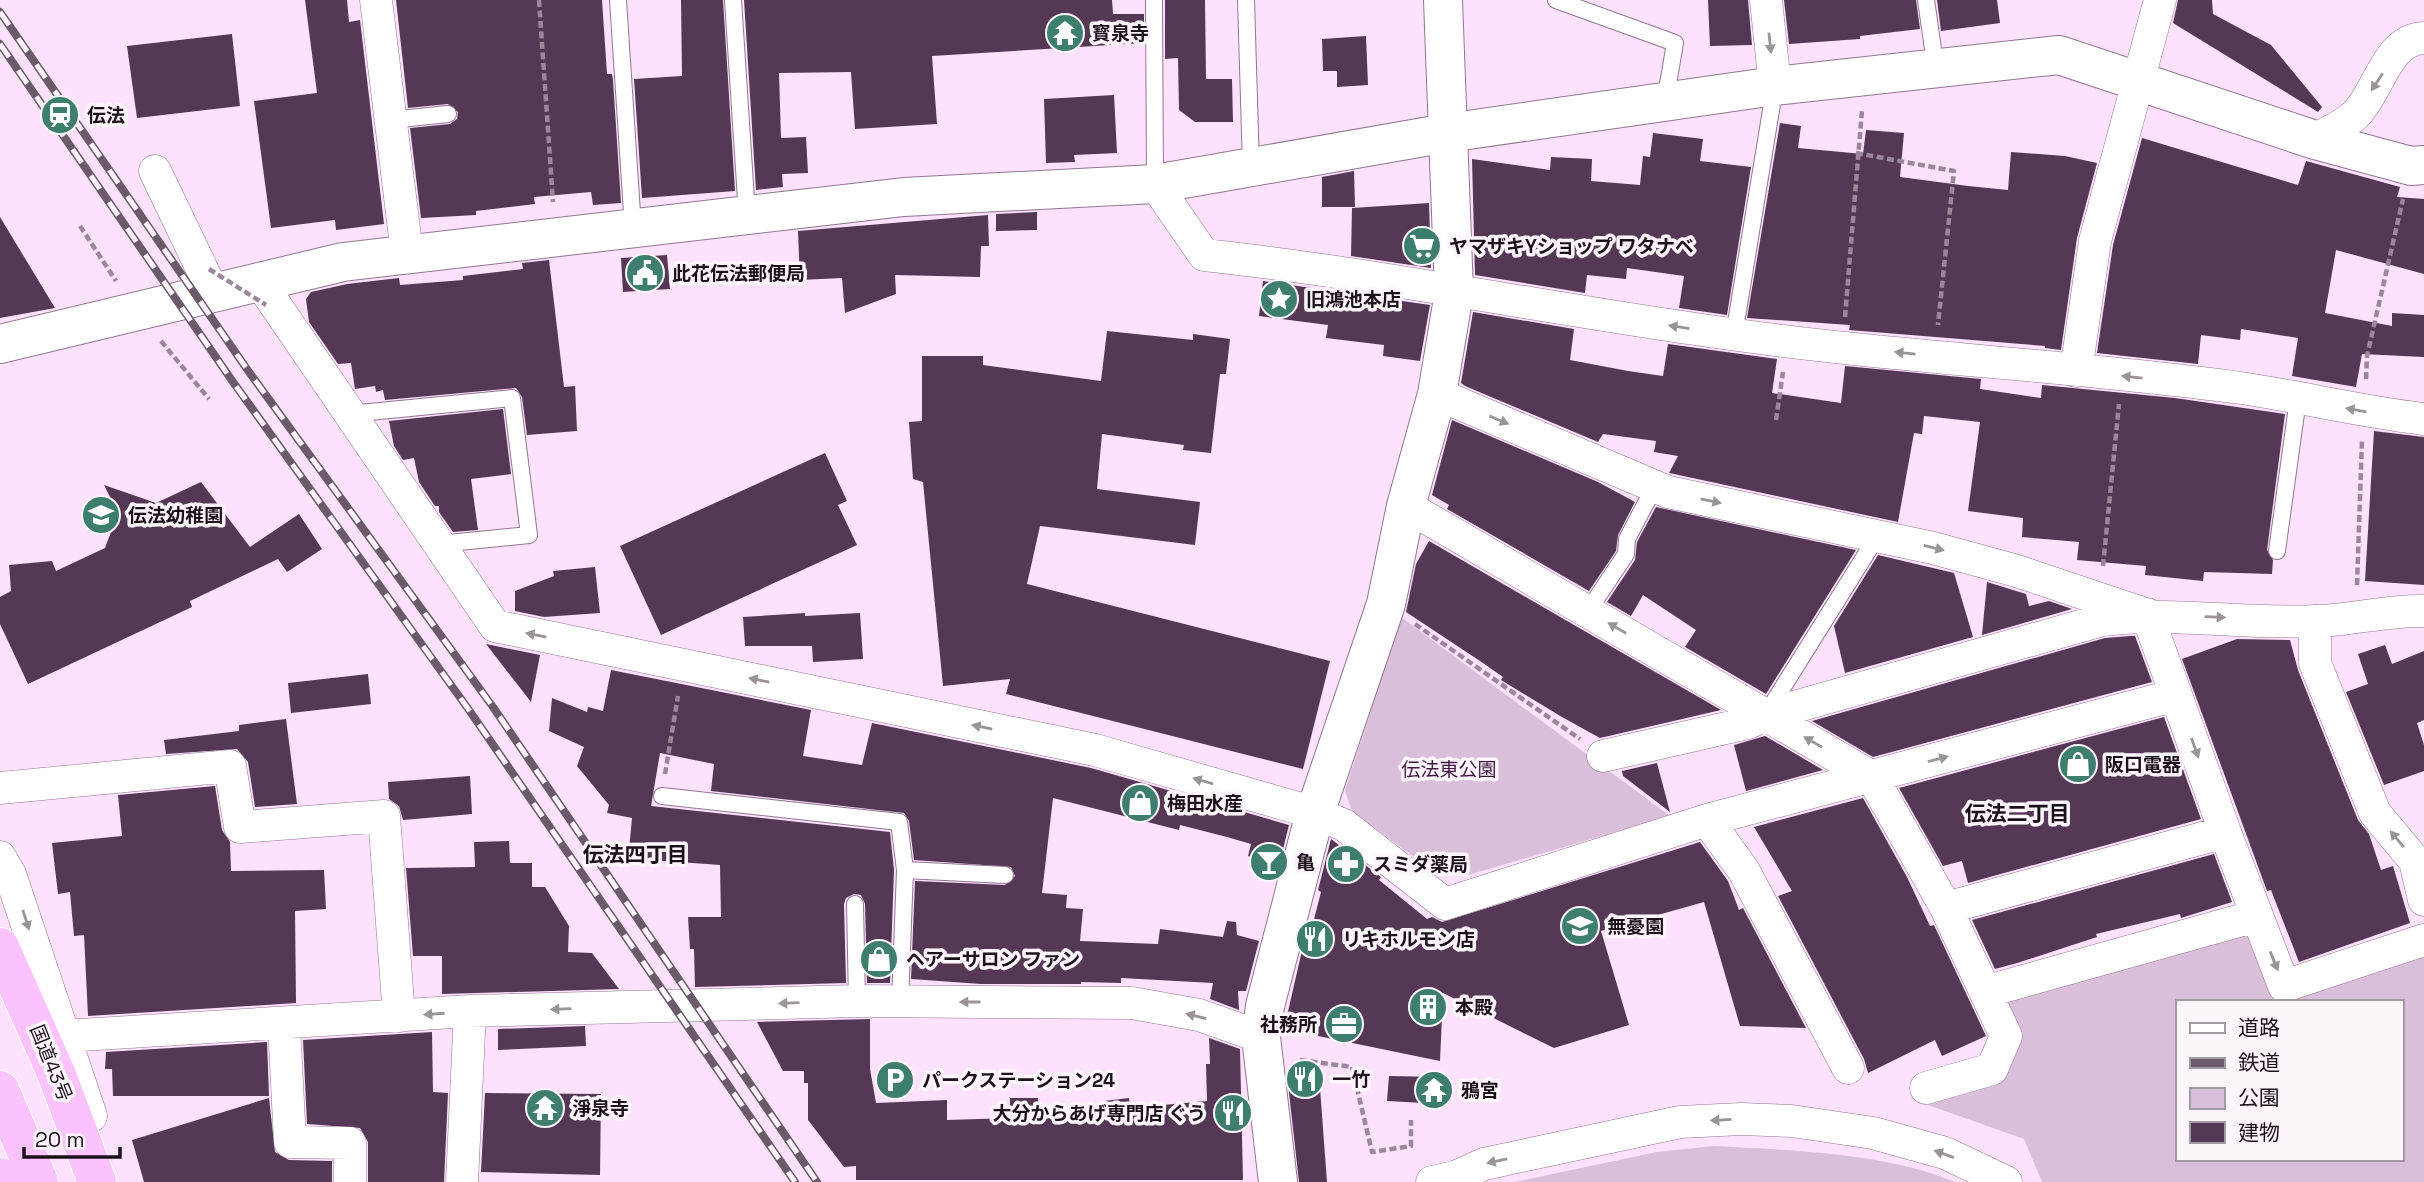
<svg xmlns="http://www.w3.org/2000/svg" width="2424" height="1182" font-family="'Space Grotesk','Noto Sans JP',sans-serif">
<rect width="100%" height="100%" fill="#fde1fd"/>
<!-- green -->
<path fill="#d9bfd9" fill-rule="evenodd" d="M1401 617 1670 816 1468 875 1435 869 1413 856 1352 811 1345 791Z
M2245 929 2255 935 2276 994 2419 954 2424 957V1182H2042L2024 1139 1911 1099 2002 1074 2005 1008 2013 996ZM2177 1002H2401V1159H2177Z
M1714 1146C1788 1150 1887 1153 1955 1182H1515L1657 1152Z"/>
<!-- building -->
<path fill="#553855" d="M305 0H347L349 22 360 20 384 224 336 230 335 220 271 228 254 101 317 93Z
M396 0H602L607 74H612L613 80 621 203 593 205 591 192 534 197 535 204 476 211V215L421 218 410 128 450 124 457 119 458 112 448 104 408 108Z
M681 0H723L735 191 642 198 634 79 682 76Z
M744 0H1112L1113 14H1144V43L932 56 937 124 855 129 851 72 779 73 781 138 806 137 808 173 782 174 783 187 756 190Z
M1165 0H1205L1206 79H1232L1233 122H1195L1179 110 1178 58 1165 59Z
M1708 0H1748L1752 45 1710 46Z
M1784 0H1916L1920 29 1860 36V39L1789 44Z
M1937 0H1997L2000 23 1941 31Z
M2178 0H2212L2213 14 2271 45 2322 107 2318 112 2173 23Z
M232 34 240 106 137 118 127 46Z
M1366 36 1368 85 1337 87V71H1323L1322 39Z
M1114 95 1117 153 1074 155 1075 162 1046 163 1044 99Z
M1780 123 1801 126 1798 148 1863 154 1866 130 1904 133 1900 177 1968 186 2008 190 2011 152 2065 156 2097 163 2077 238 2061 350 2045 348V346L1849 330 1850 325 1747 318Z
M1653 133 1703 139 1700 161 1751 167 1727 315 1679 308 1684 276 1627 268 1626 279 1587 275 1585 293 1475 275 1472 159 1550 170 1551 157 1592 159 1591 181 1640 185 1643 156 1650 157Z
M2142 138 2298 185 2306 161 2400 187 2397 197 2424 199V274L2336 250 2325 313 2392 326V313L2424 315V357L2362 354 2356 387 2292 376 2298 338 2241 329 2240 340 2201 335 2198 364 2097 353 2113 245Z
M1354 171 1355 207H1322V177Z
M1429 203 1431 268 1351 256 1352 208Z
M1037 212V230L996 231V214Z
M988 215 989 246H981L980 277 895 275 896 294 845 313 842 278 800 280 798 231Z
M0 217 55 308 0 318Z
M667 255 670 289 623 292 621 258Z
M549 260 564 387 575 386 577 431 527 435 522 397 516 388 385 400 383 390 376 392 375 386 355 389 351 363 338 364 309 322 306 299 311 292 347 284 399 278 400 285 463 280V276L523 269 522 263Z
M1263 281 1430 305 1420 361 1383 356 1384 345 1326 338 1328 325 1259 316Z
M1473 312 1574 329 1570 360 1628 371 1663 376 1668 344 1777 359 1772 393 1841 403 1845 366 1981 379 1980 389 2041 398 2042 385 2175 398 2285 414 2267 550 2273 560 2272 574 2204 572 2203 581 2145 575 2146 566 2077 560 2079 542 2022 537 2023 518 1968 511 1980 422 1924 416 1922 434 1914 433 1898 522 1674 474 1669 473 1678 456 1654 452 1656 441 1603 434 1598 442 1465 386 1461 383Z
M1107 331 1193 340V334L1230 339 1226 374H1220L1211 453 1183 450 1184 445 1102 434 1097 489 1200 502 1195 545 1040 526 1027 584 1330 661 1303 769 1006 694 1010 679 943 686 923 482 913 479 909 422 922 421V356H983V365L1101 381Z
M503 409 511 474 471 479 478 530 453 532 439 512V506H435L419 482 414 458 403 460 394 446 389 421Z
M1452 420 1598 482 1635 502 1618 535 1616 551 1589 591 1447 509 1449 505 1432 495Z
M2374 431 2424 437V585L2365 581Z
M825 453 847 501 838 505 857 545 661 635 620 546Z
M201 482 250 547 299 514 322 549 287 572 278 559 190 601 192 607 28 684 0 624V597L11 591 9 565 52 561 56 571 105 548 118 513 104 485 156 503Z
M1656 507 1856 550 1766 694 1685 647 1696 630 1643 595 1631 616 1607 602 1635 560 1637 542Z
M1429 541 1721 710 1600 738 1562 717 1501 680 1503 677 1483 663 1406 612 1416 564Z
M1878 555 1954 573 1973 637 1845 673 1834 626Z
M595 567 600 613 544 617 515 611V591L554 576 553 571Z
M1987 582 2026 594 2029 606 2049 601 2072 609 1982 635Z
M805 613V616L860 613 863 659 813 662 812 646H745L743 617Z
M2130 636H2135L2152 682 1873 757 1812 721 2105 638Z
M2237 639 2290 640 2298 670 2358 820 2369 834 2381 870 2393 866 2410 923 2299 962 2271 890 2267 891 2182 659Z
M486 644 540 655 531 702Z
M2385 645 2392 664 2424 651V720L2417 723 2424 745V771L2384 785 2346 692 2368 684 2358 654Z
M611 670 811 710 803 756 862 765 872 723 1091 768 1289 825 1279 865 1248 856 1251 844 1227 837 1180 825 1179 830 1053 798 1042 893 1067 895 1066 908 1083 909 1080 941 1158 944 1160 929 1223 937 1227 921 1236 922 1237 935 1259 941 1246 991H1238L1239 1010 1210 999 1213 983 1121 978V983L1081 982V984H981L911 979 915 881 1005 885 1015 876 1011 867 914 860 909 821 904 813 711 791 714 764 660 753 651 806 890 832 894 870 890 983H867L865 904 861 895 854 894 846 898 844 904 846 983 695 987 694 949H690L688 917H721L720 865 637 859V850H629L632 818 607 813 609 805 577 766 584 747 549 731 552 698 587 712 588 707 603 711Z
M368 674 371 704 291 713 288 683Z
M2164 717 2201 819 1968 883 1962 861 1943 866 1899 788Z
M286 719 297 804 255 807 248 762 237 749 166 754 164 740 239 731V725Z
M1765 736 1823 770 1746 791 1734 745Z
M1657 763 1670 812 1623 776 1622 771Z
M470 776 472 814 403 820 399 806 389 799 388 782Z
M215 786 222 830 230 842 231 871 324 870 326 909 295 911 296 1003 88 1016 84 935 74 936 70 892 58 894 52 843 122 836 118 795Z
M1863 798 1907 877 1930 926 1934 925 1986 1036 1942 1056 1935 1040 1868 1073 1864 1059 1778 896 1792 891 1754 827Z
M1331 839 1381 877 1379 880 1427 919 1432 917 1442 922 1700 842 1728 881 1739 910 1743 908 1806 1028 1740 1026 1704 902 1601 931 1629 1025 1554 1048 1443 993 1440 1061 1284 1029 1303 946 1307 947 1321 892 1318 890Z
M509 841 510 863H532V887H545L569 926 568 952 592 953 619 989 442 994V956H413L406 868 475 867 474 842Z
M2214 854 2232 902 2181 918 2180 914 2096 934 2097 937 2017 963 1995 969 1972 920Z
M870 1019V1069L876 1103 947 1100V1120L1010 1118V1098H1038V1117L1105 1110 1104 1101 1129 1098 1130 1108 1207 1101 1206 1064H1210L1209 1038 1240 1049 1243 1180H856V1166L844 1167 808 1120V1083H804V1071H783L757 1022Z
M585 1026 586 1046 498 1050V1029Z
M432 1032 433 1092 448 1093 444 1182H368V1142L360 1128 307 1124 303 1040Z
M267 1042 269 1096H113L112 1069H105L106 1052Z
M1287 1075H1319L1327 1182H1299Z
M1389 1076 1443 1077 1442 1104 1387 1101Z
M485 1093 601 1094 600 1175 481 1172Z
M269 1098 275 1152 289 1160 332 1161V1182H144L132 1140Z"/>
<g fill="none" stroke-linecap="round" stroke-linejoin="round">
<defs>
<path id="service" d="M618 0 633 228
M733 0 747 215
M1154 0 1155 183
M1246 0 1251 167
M1556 0 1675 43 1665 102
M1926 0 1936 70
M390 120 448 114
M1734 335 1775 86
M349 414 512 398 529 535 439 544
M2277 551 2298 399
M1588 611 1626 554 1627 539 1655 486
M1768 711 1878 535
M662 796 899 822 905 870 900 1002
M905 870 1005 875
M855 904 857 1001"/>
<path id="minor" d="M376 0 407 254
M1766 0 1775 86
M2315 140C2328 132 2347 124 2357 113 2379 90 2387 39 2424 38
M155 171 213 292
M1155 184 1204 255C1380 274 1554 310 1730 334 1900 358 2071 365 2241 388 2302 397 2362 412 2424 419
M259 281 495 626 1095 750 1315 813 1344 825 1445 904 1707 820 2176 695
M2076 371 2095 241 2160 0
M1437 394 1668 492 1933 548 2017 571 2139 612
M1406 506 1872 777 1946 908 2006 1036 1992 1069 1926 1088
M2147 614 2225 832 2284 986 2424 940
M2315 621V663L2375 813 2415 861 2424 900
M1603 756 1748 723 1766 715 2102 620C2174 611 2245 625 2317 621 2353 620 2388 610 2424 611
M0 788 230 766 240 827 384 816 399 1016
M1707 820 1744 871 1848 1068
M0 857 10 874 91 1116
M1946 908 2225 832
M1988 991 2256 916
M284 1024 290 1142 350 1143V1182
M64 1036 470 1011 857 1001 1132 1003 1199 1015 1261 1037
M462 1182 470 1011
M1432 1182 1455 1177 1484 1164 1680 1122 1741 1119 1792 1121 1873 1133 1945 1153 2006 1182"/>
<path id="tertiary" d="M0 344 343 262 904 197 1155 184 1447 133 1775 86 2059 55 2315 140 2411 166 2424 165
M1278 1182 1261 1037 1265 1006 1315 813 1386 604 1406 506 1437 394 1454 293 1443 0"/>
<path id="trunk" d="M0 947 56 1073 97 1182
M0 1090 39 1182
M0 1177 2 1182"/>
</defs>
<!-- service casing -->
<use href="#service" stroke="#907790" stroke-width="18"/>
<!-- minor casing -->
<use href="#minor" stroke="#907790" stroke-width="33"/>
<!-- tertiary casing -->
<use href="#tertiary" stroke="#907790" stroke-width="40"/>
<!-- trunk casing -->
<use href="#trunk" stroke="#fff" stroke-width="40"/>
<!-- path -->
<path stroke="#9b879b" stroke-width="4.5" stroke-dasharray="7 3.5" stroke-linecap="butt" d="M539 0 553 202
M1856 153 1954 171 1938 325
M80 226 116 281
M1845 317 1862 110
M161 341 209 399
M2366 379 2367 356 2403 199
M1776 420 1783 372
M2103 566 2119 404
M2357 585 2362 440
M1415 624 1580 739
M665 774 678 696
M1300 1060 1352 1067 1372 1152 1411 1146V1120"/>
<!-- service -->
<use href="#service" stroke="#fff" stroke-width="16"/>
<!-- minor -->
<use href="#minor" stroke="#fff" stroke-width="32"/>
<!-- tertiary -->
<use href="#tertiary" stroke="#fff" stroke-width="38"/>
<!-- trunk -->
<use href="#trunk" stroke="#fcc2fe" stroke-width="38"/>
<defs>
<path id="rail" d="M0 12 249 372 493 707 817 1182
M0 44 233 382 469 710 795 1182"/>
</defs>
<!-- rail casing -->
<use href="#rail" stroke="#6a5a6a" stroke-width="8"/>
<!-- rail -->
<use href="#rail" stroke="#fcf6fc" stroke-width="5" stroke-dasharray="16" stroke-linecap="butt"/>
<!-- path-bridge -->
<path stroke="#9b879b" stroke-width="4.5" stroke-dasharray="7 3.5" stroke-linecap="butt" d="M209 269 266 305"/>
</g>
<!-- one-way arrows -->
<defs><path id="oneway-solid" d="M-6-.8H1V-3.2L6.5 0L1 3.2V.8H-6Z" transform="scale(1.75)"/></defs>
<g fill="#989498">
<use href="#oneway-solid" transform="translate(1770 43) rotate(84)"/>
<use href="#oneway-solid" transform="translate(2377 82) rotate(123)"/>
<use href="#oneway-solid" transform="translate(1679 327) rotate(-171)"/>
<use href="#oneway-solid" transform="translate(1905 353) rotate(-174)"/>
<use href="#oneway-solid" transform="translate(2132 377) rotate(-174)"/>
<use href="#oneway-solid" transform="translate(2356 410) rotate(-170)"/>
<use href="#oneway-solid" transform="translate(1499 420) rotate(23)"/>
<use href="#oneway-solid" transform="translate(1711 501) rotate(12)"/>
<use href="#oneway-solid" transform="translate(1934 548) rotate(14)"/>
<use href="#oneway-solid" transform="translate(2215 617) rotate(2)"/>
<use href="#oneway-solid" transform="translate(1617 628) rotate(-150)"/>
<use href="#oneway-solid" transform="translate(536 635) rotate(-169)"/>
<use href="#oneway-solid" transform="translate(759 680) rotate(-168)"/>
<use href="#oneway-solid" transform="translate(982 727) rotate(-168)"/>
<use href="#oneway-solid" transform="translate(1813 742) rotate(-150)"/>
<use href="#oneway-solid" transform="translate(2195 748) rotate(70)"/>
<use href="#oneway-solid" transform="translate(1938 759) rotate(-15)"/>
<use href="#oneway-solid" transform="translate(1203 781) rotate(-164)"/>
<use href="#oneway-solid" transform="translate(2397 839) rotate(-130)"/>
<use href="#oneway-solid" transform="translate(26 920) rotate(72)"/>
<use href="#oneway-solid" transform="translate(2274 961) rotate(68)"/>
<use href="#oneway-solid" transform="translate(970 1002) rotate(-180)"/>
<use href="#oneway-solid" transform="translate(789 1003) rotate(178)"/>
<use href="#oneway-solid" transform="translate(561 1009) rotate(178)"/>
<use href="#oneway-solid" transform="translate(434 1014) rotate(176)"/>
<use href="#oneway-solid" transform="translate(1196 1016) rotate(-166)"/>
<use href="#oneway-solid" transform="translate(1721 1120) rotate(177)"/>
<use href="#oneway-solid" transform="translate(1944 1154) rotate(-160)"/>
<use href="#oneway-solid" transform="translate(1497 1161) rotate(168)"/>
</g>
<!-- icons -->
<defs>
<symbol id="temple-disc" viewBox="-11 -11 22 22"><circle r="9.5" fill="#3d7e6f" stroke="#fcf6fc"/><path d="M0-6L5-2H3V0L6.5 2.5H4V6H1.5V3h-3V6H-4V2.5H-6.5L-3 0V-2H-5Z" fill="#fff"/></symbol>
<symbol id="station-disc" viewBox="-11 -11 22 22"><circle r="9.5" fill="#3d7e6f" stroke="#fcf6fc"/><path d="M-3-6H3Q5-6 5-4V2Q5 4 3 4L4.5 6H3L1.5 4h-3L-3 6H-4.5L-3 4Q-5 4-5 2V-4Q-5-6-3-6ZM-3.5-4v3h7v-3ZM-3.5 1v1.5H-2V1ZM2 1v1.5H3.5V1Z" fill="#fff"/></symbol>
<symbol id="supermarket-disc" viewBox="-11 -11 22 22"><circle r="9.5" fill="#3d7e6f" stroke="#fcf6fc"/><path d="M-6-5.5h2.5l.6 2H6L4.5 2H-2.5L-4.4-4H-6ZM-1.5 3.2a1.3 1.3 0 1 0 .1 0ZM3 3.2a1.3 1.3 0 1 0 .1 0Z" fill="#fff"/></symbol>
<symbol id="civic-disc" viewBox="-11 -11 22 22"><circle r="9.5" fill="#3d7e6f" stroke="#fcf6fc"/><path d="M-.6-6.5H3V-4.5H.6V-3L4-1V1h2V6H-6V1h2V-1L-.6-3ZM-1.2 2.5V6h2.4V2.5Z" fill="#fff"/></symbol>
<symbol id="sight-disc" viewBox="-11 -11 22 22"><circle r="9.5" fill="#3d7e6f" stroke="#fcf6fc"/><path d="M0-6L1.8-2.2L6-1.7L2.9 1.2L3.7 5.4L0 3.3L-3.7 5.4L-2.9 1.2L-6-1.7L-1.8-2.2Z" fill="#fff"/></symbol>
<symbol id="school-disc" viewBox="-11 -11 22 22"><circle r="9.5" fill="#3d7e6f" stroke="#fcf6fc"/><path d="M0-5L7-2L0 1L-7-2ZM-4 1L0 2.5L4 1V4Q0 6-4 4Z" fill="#fff"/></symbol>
<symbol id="shop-disc" viewBox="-11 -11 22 22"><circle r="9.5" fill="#3d7e6f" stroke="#fcf6fc"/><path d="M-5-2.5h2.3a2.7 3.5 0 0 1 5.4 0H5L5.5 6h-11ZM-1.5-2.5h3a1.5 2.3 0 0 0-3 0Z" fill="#fff"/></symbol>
<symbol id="bar-disc" viewBox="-11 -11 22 22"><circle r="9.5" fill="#3d7e6f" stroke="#fcf6fc"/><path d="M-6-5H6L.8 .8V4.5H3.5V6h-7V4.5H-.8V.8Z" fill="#fff"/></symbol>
<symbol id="pharmacy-disc" viewBox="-11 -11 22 22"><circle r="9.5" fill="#3d7e6f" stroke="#fcf6fc"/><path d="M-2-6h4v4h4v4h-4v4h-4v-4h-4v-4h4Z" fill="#fff"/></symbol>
<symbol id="restaurant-disc" viewBox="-11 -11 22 22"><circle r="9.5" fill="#3d7e6f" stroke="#fcf6fc"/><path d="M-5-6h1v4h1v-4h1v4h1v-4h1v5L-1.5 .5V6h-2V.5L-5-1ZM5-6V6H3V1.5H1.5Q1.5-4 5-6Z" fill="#fff"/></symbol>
<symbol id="building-disc" viewBox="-11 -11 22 22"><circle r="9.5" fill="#3d7e6f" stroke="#fcf6fc"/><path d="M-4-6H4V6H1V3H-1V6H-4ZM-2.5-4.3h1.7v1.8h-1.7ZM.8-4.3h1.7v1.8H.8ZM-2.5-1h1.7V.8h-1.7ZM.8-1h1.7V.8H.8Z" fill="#fff"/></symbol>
<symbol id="office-disc" viewBox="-11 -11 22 22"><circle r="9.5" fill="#3d7e6f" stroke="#fcf6fc"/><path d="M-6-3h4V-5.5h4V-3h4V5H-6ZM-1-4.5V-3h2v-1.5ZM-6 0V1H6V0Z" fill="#fff"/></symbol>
<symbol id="parking-disc" viewBox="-11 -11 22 22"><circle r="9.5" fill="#3d7e6f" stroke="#fcf6fc"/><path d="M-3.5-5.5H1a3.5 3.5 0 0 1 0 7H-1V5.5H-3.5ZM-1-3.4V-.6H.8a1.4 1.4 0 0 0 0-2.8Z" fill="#fff"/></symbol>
</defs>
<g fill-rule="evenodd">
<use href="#temple-disc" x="1043" y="11" width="44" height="44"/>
<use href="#station-disc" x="38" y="93" width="44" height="44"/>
<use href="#supermarket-disc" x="1400" y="224" width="44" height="44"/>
<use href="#civic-disc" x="623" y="251" width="44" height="44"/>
<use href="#sight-disc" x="1257" y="277" width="44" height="44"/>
<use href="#school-disc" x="79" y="493" width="44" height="44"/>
<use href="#shop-disc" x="2056" y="742" width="44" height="44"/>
<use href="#shop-disc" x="1118" y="781" width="44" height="44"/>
<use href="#bar-disc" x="1247" y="840" width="44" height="44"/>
<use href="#pharmacy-disc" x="1324" y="842" width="44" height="44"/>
<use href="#school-disc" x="1558" y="904" width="44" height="44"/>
<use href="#restaurant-disc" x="1293" y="917" width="44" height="44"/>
<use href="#shop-disc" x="857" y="937" width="44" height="44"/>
<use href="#building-disc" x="1406" y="985" width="44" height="44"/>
<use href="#office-disc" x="1322" y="1002" width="44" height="44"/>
<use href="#restaurant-disc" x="1283" y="1057" width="44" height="44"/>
<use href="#parking-disc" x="873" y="1058" width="44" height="44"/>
<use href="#temple-disc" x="1412" y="1068" width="44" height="44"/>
<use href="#temple-disc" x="523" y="1086" width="44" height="44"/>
<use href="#restaurant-disc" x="1211" y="1091" width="44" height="44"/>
</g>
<g text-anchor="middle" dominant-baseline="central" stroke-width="7" stroke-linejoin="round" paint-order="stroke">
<!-- poi labels -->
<g font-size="19" font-weight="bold" fill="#1a111a" stroke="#fcf6fc" text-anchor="start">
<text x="1092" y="33">寳泉寺</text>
<text x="87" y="115">伝法</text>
<text x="1449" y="246">ヤマザキYショップ ワタナベ</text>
<text x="672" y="273">此花伝法郵便局</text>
<text x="1306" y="299">旧鴻池本店</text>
<text x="128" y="515">伝法幼稚園</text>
<text x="2105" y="764">阪口電器</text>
<text x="1167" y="803">梅田水産</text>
<text x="1296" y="862">亀</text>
<text x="1373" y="864">スミダ薬局</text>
<text x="1607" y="926">無憂園</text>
<text x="1342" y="939">リキホルモン店</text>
<text x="906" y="959">ヘアーサロン ファン</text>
<text x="1455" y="1007">本殿</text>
<text x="1317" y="1024" text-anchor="end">社務所</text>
<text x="1332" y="1079">一竹</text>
<text x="922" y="1080">パークステーション24</text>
<text x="1461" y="1090">鴉宮</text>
<text x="572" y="1108">淨泉寺</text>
<text x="1206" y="1113" text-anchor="end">大分からあげ専門店 ぐう</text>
</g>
<!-- park labels -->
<g font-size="19" fill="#411743" stroke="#fcf6fc">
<text x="1449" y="769">伝法東公園</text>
</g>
<!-- street labels -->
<g font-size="19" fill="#1a111a" stroke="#fcf6fc">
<text transform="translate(51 1063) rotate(68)">国道43号</text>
</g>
<!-- neighbourhood labels -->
<g font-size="21" font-weight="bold" fill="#1a111a" stroke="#fcf6fc">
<text x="2017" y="813">伝法二丁目</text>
<text x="635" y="854">伝法四丁目</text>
</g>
</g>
<!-- legend -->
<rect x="2176" y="1000" width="228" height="161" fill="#fcf6fc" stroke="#a29aa2" stroke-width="2"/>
<rect x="2190" y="1023" width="35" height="10" fill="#ffffff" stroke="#a29aa2" stroke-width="2"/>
<text x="2238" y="1035" font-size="21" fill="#1a111a">道路</text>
<rect x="2190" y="1058" width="35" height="10" fill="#6a5a6a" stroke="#a29aa2" stroke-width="2"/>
<text x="2238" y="1070" font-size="21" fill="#1a111a">鉄道</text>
<rect x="2190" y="1088" width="35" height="21" fill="#d9bfd9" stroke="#a29aa2" stroke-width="2"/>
<text x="2238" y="1105" font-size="21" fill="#1a111a">公園</text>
<rect x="2190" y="1122" width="35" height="21" fill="#553855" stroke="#a29aa2" stroke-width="2"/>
<text x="2238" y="1140" font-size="21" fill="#1a111a">建物</text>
<!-- scale -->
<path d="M24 1147v10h96v-10" fill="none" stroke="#1a111a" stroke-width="3.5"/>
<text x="35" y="1147" font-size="21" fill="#1a111a" stroke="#fcf6fc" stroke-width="5" paint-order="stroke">20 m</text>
</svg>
